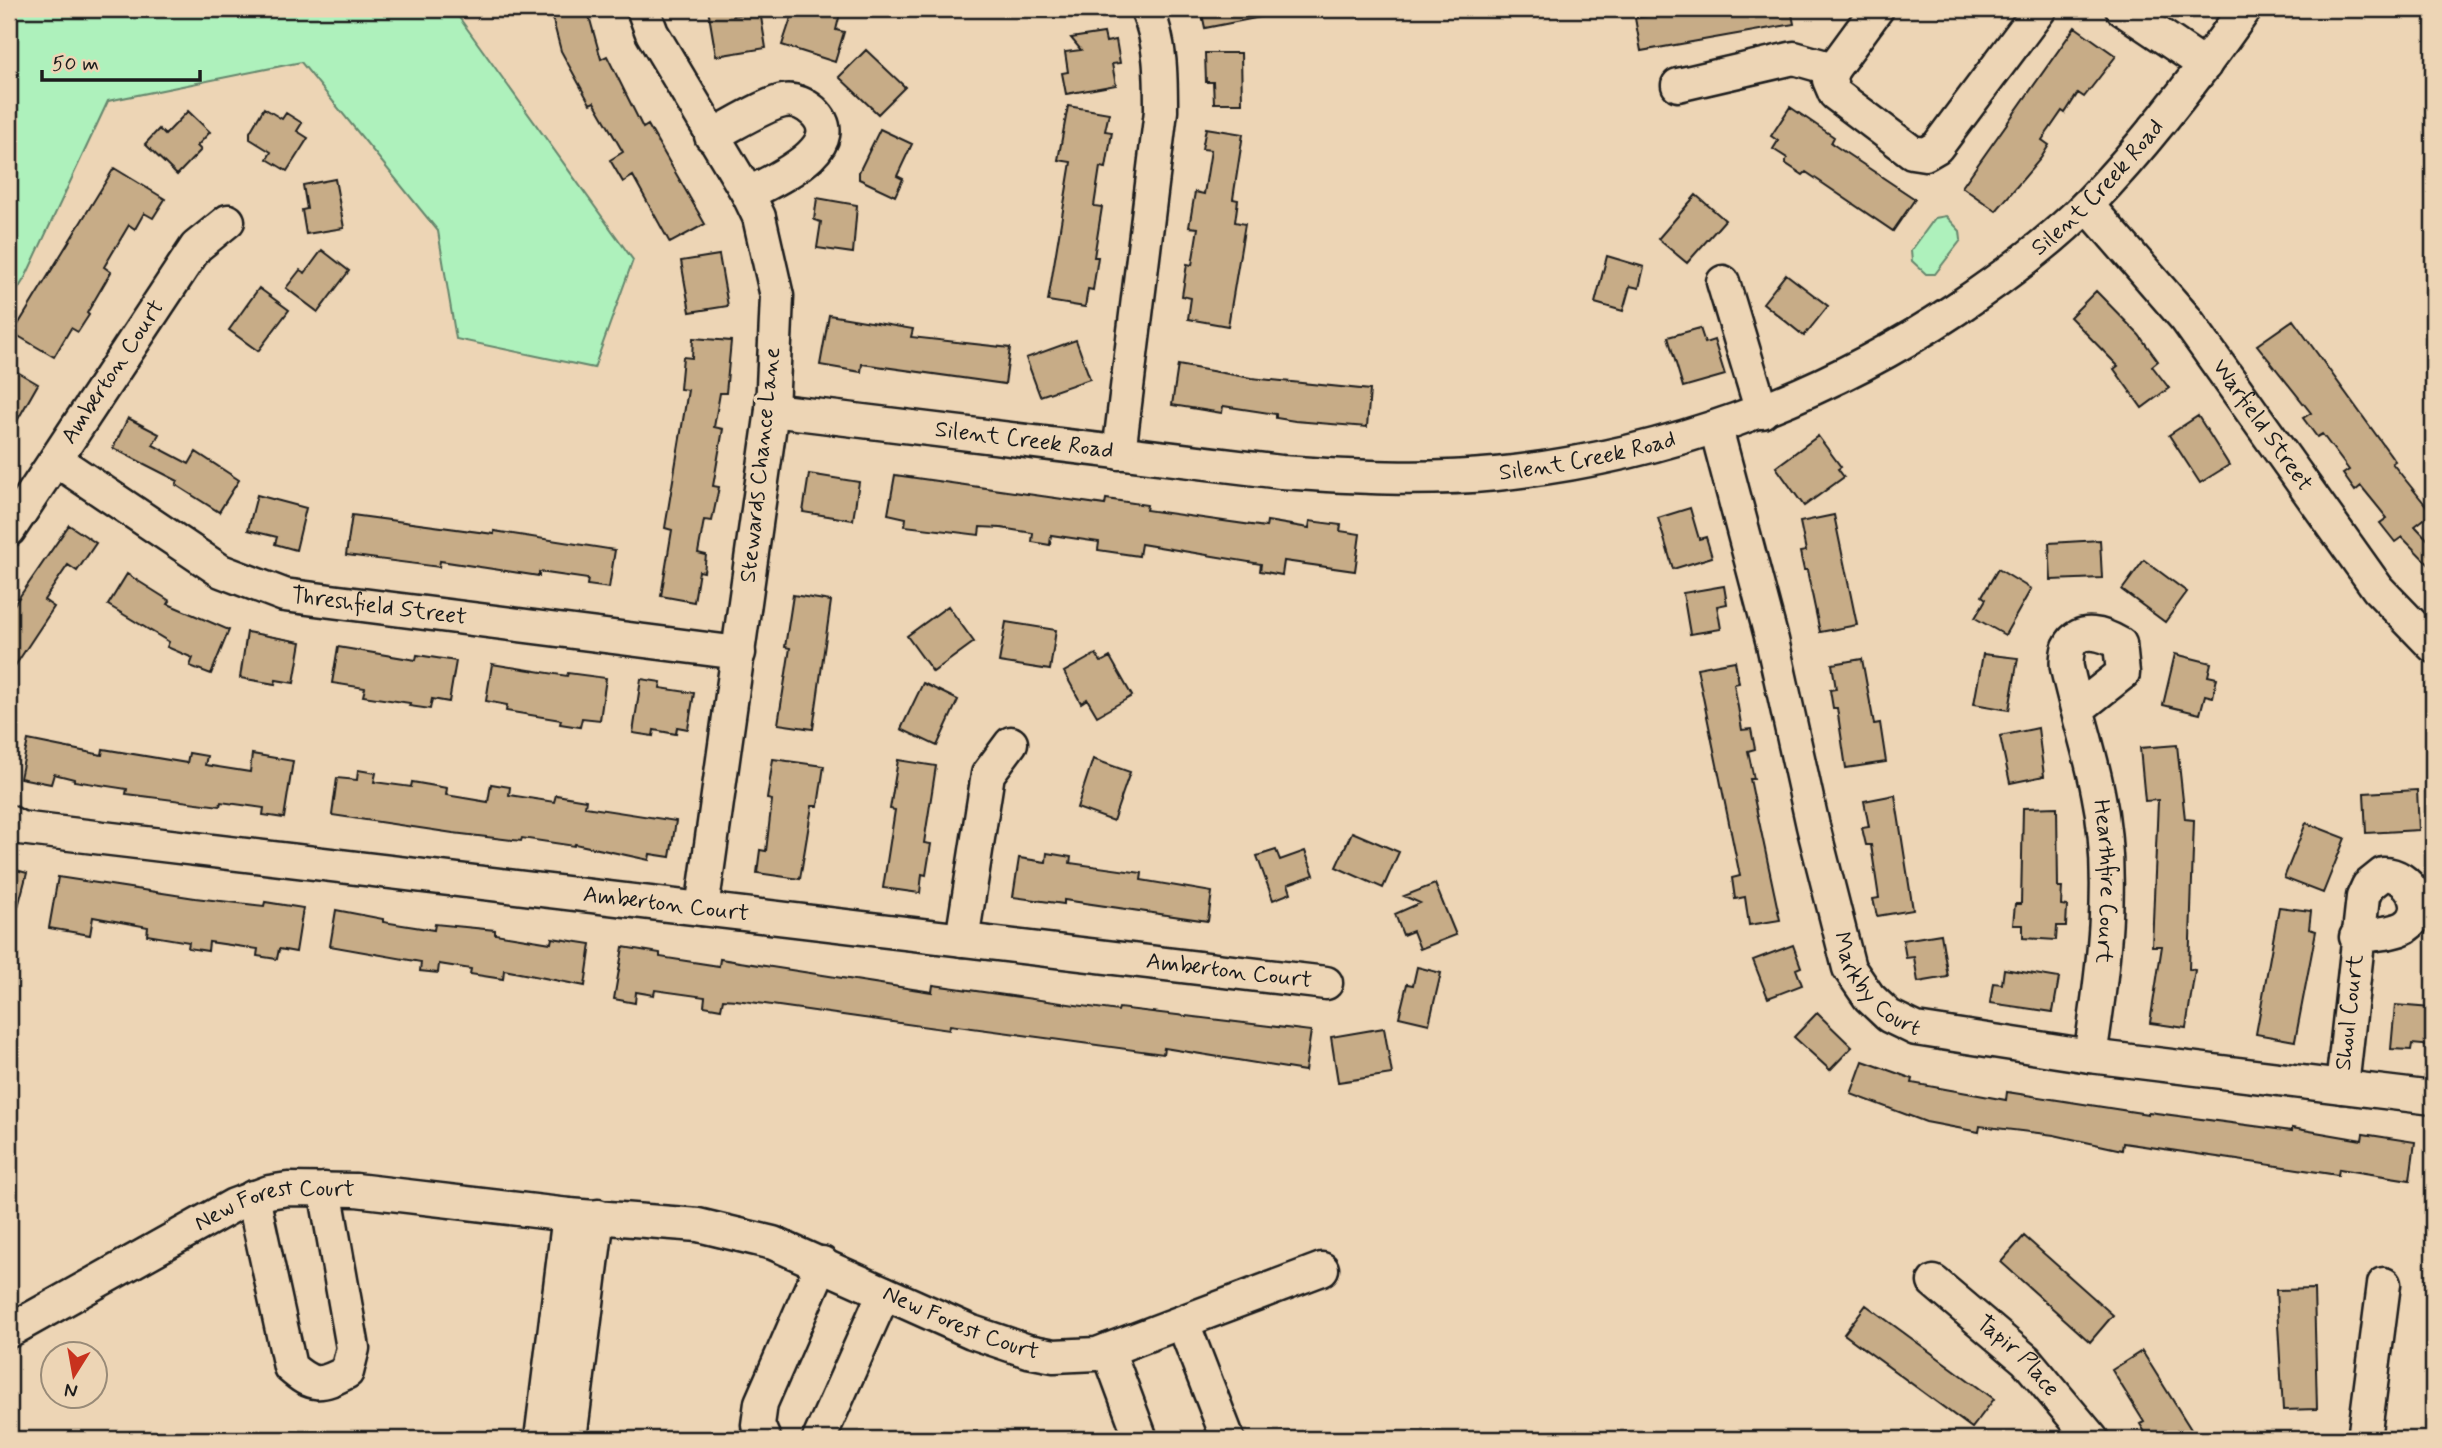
<svg xmlns="http://www.w3.org/2000/svg" width="2442" height="1448" font-family="Mynerve,sans-serif">
<rect width="100%" height="100%" fill="#edd5b5"/>
<filter id="ink" filterUnits="userSpaceOnUse"><feTurbulence type="fractalNoise" baseFrequency=".0143" numOctaves="2"/><feDisplacementMap in="SourceGraphic" scale="14" xChannelSelector="R" yChannelSelector="G"/><feConvolveMatrix kernelMatrix="1 2 1 2 8 2 1 2 1" color-interpolation-filters="sRGB"/></filter>
<g filter="url(#ink)">
<!-- green -->
<path fill="#aef1bc" stroke="#65866c" stroke-width="2" d="M9 9H453L633 260 594 368 456 339 438 231 301 62 108 101 26 276 9 304Z
M1946 216 1960 231 1961 240 1935 274H1926L1912 261 1911 251 1935 218Z"/>
<!-- building -->
<path fill="#c7ac87" stroke="#1c1c1c" stroke-width="2" d="M550 9H587L601 59 607 56 643 128 648 125 705 224 670 243 633 176 623 182 610 160 623 152 594 102 590 104 561 51Z
M708 9H732L733 16 760 11 766 48 716 56Z
M794 9H823L840 14 836 30 844 32 835 62 782 45Z
M1201 9H1261V17L1205 28Z
M1689 9H1791L1794 24 1641 51 1635 18Z
M2075 27 2116 56 2084 97 2078 93 2065 113 2062 111 2042 140 2049 145 2041 158 1996 211 1962 187Z
M1104 33 1106 42 1116 40 1120 63 1112 64 1116 85 1066 94 1062 73 1068 72 1065 52 1081 50 1071 38Z
M866 50 905 87 878 114 839 77Z
M1205 53H1241L1242 103H1214L1213 82H1206Z
M1068 106 1109 113 1105 131 1112 132 1106 168 1100 167 1094 206 1102 207 1094 257H1098L1093 290 1088 289 1085 307 1048 301 1071 162 1058 160Z
M1790 107 1834 137 1831 143 1915 199 1893 231 1806 172 1803 175 1785 163 1787 158 1773 149 1778 141 1771 136Z
M264 108 282 119 286 113 302 123 297 131 308 138 287 171 267 159 271 152 250 139V132Z
M188 111 210 132 197 146 201 150 177 175 145 144 159 129 165 135Z
M1206 128 1243 134 1233 199 1238 200 1235 222 1245 224 1228 326 1188 319 1191 298 1182 296 1187 264 1192 265 1198 228 1189 227 1195 192 1204 194 1211 150 1202 149Z
M880 129 912 144 897 176 903 179 895 196 859 179V172Z
M114 168 165 199 153 218 144 213 135 229 129 225 104 267 111 272 87 313 89 315 78 332 71 328 54 357 13 333Z
M335 179 344 228 306 234 302 210 307 209 303 185Z
M1696 195 1725 220 1687 263 1658 239Z
M817 198 857 205 853 253 817 248 821 222 814 220Z
M322 250 349 271 318 312 286 288 300 270 305 273Z
M719 255 728 306 690 312 681 261Z
M1607 256 1644 267 1639 288 1630 286 1623 311 1595 303Z
M1786 274 1828 306 1804 336 1763 303Z
M259 288 289 310 258 351 229 330Z
M2096 291 2139 335 2158 361 2152 366 2169 388 2142 408 2114 369 2118 366 2070 317Z
M829 315 913 329 911 337 1010 348 1005 384 862 364 861 372 820 365Z
M2293 320 2395 461 2392 463 2432 513 2415 526 2433 545V569L2402 537 2395 542 2380 523 2387 518 2361 486 2355 491 2343 474 2349 470 2322 434 2317 437 2303 418 2311 413 2257 345Z
M1700 328 1705 343 1714 340 1725 375 1683 387 1668 337Z
M693 338 731 341 726 393H720L714 427 723 429 713 486 719 487 712 521 704 520 698 553 706 555 704 572 699 571 694 602 661 596 672 530 665 528 688 390 680 389 683 357 692 358Z
M1076 340 1090 379 1040 396 1026 358Z
M1178 365 1251 378 1370 390 1367 427 1295 421 1276 418V414L1223 406 1222 413 1172 405Z
M9 367 38 384 9 435Z
M2198 416 2229 465 2200 483 2169 435Z
M128 418 159 434 153 445 189 464 196 452 239 480 219 512 176 485 178 481 113 448Z
M1818 436 1841 467 1838 469 1844 477 1804 506 1776 467Z
M809 474 859 482 853 520 803 512Z
M895 475 1105 505 1106 499 1147 505 1146 510 1266 527 1267 521 1309 528 1310 521 1341 525 1340 531 1360 534 1355 571 1284 561 1282 575 1260 571 1261 564 1141 544 1139 556 1098 550 1099 542 1051 535 1050 545 1032 542 1033 533 1001 528 980 527 979 535 905 526 906 518 888 514Z
M257 495 306 508 296 550 275 544 277 537 248 530Z
M1690 508 1699 539 1706 537 1712 557 1673 569 1658 518Z
M352 515 494 534V531L615 550 609 588 587 585 588 579 539 572V576L440 561 439 567 346 555Z
M1834 515 1857 625 1820 632 1807 570H1804L1800 552 1806 551 1800 522Z
M69 525 96 543 77 571 68 565 44 600 54 607 9 675V612Z
M2100 540 2102 578 2051 580 2049 543Z
M2144 560 2187 592 2165 622 2122 590Z
M1998 569 2031 589 2005 635 1975 618 1986 599 1982 596Z
M127 574 170 601 168 604 229 630 211 674 190 666 193 658 167 647 169 642 108 605Z
M1724 586 1727 604 1717 606 1721 629 1690 634 1683 593Z
M793 595 831 601 813 729 778 724 790 648 785 647Z
M948 606 974 642 933 672 907 636Z
M1006 622 1056 630 1050 670 999 662Z
M247 632 301 642 294 683 276 680 275 684 240 678Z
M338 647 416 660 417 655 456 661 449 702 432 699 430 709 409 706 410 703 363 696 365 688 332 683Z
M1096 654 1101 662 1110 657 1132 696 1097 716 1087 699 1081 703 1064 672Z
M1983 654 2018 658 2009 710 1974 704Z
M2175 654 2211 663 2208 676 2217 678 2213 697 2205 695 2200 714 2163 705Z
M1862 659 1874 724 1880 723 1886 762 1846 768 1837 708H1833L1830 690 1836 689 1832 664Z
M1735 661 1739 683 1734 684 1742 730 1751 729 1755 749 1748 751 1754 779H1750L1780 920 1749 925 1745 897 1735 899 1732 878 1740 876 1697 668Z
M492 664 567 676 568 673 606 678 600 720 582 718 580 727 560 724 561 720 506 711 507 705 486 701Z
M641 679 661 682 660 688 694 693 688 729 677 727 676 734 654 730 653 736 633 733Z
M923 683 958 700 937 746 901 729Z
M2038 728 2044 776 2010 783 2000 736Z
M28 740 102 755 103 749 187 763 189 753 207 756 205 765 250 772 252 754 293 761 284 818 263 815 264 808 221 802 220 806 126 794 127 789 74 781V779L54 774 51 784 20 778Z
M2177 745 2185 819 2194 820 2189 969 2195 970 2186 1028 2150 1023 2162 946H2152L2158 800 2145 801 2140 748Z
M773 759 824 766 818 806H812L800 879 757 873 760 850 766 851 772 800 767 799Z
M1093 759 1130 772 1113 821 1077 808Z
M898 760 936 766 924 843 931 844 926 875 922 874 920 893 883 888 895 810 890 809Z
M358 770 376 773 374 782 411 787 412 782 447 788 446 795 488 802 491 784 510 787 509 795 554 802 556 795 586 800 585 807 676 821 670 857 650 854 649 860 575 844 574 846 522 838 521 841 453 833 332 815 337 778 357 780Z
M2417 790 2419 830 2366 833 2364 793Z
M1895 795 1913 910 1877 916 1873 899 1879 898 1871 845H1866L1862 828 1869 827 1864 801Z
M2057 807 2058 887H2062L2061 905 2067 906 2066 926H2057L2056 940 2023 938V925H2013L2015 904H2021L2023 808Z
M2306 823 2345 838 2323 893 2284 878Z
M1352 832 1399 852 1383 888 1336 867Z
M1276 850 1280 860 1305 851 1314 875 1288 884 1291 893 1273 900 1257 856Z
M1047 853 1071 857 1070 863 1142 873 1141 880 1212 892 1208 921 1064 900V904L1013 897 1019 858 1046 862Z
M9 868 27 873 14 922 9 921Z
M58 877 195 898 264 906 265 902 303 908 296 952 279 949 277 959 257 956 258 949 209 942 208 951 188 948 189 942 147 935 148 927 93 917 90 935 49 928Z
M1435 884 1456 935 1420 949 1413 931 1403 935 1395 914 1420 903 1404 896Z
M2279 907 2311 911 2309 929 2316 931 2295 1041 2256 1034Z
M336 910 383 919V922L434 930 435 924 495 930V934L551 943 552 938 591 944 585 986 504 970 503 979 470 974 471 969 439 964 438 973 420 971 421 962 330 946Z
M1941 934 1948 977 1918 982 1914 957 1906 958 1903 940Z
M1793 945 1801 967 1796 969 1802 985 1768 998 1753 960Z
M623 947 660 953V957L719 966 720 959 932 992 933 985 1118 1011 1119 1008 1311 1031 1305 1071 1164 1048 1163 1054 950 1025 949 1030 736 1000 723 999 721 1009 704 1006 705 997 655 990 654 995 636 992 635 1003 614 999Z
M1417 967 1441 973 1429 1024 1399 1017 1407 984 1413 985Z
M2004 969 2059 978 2053 1012 1990 1003 1993 983 2002 984Z
M2395 1005 2431 1008 2433 1046 2412 1044 2411 1050 2391 1049Z
M1817 1013 1852 1047 1830 1070 1794 1037Z
M1384 1028 1392 1074 1338 1082 1331 1037Z
M1863 1061 1913 1079 1912 1083 2006 1100 2007 1092 2148 1114V1112L2292 1131V1128L2362 1140 2363 1134 2415 1142 2410 1180 2339 1169 2338 1175 2123 1143 2122 1150 2054 1135 1980 1126 1979 1132 1926 1122 1851 1094Z
M2024 1236 2113 1315 2090 1342 2001 1262Z
M2314 1289 2317 1409 2283 1410 2276 1290Z
M1866 1305 1994 1399 1972 1428 1844 1334Z
M2142 1351 2197 1439H2149L2140 1424 2144 1422 2112 1370Z"/>
<g fill="none" stroke-linecap="round" stroke-linejoin="round">
<defs>
<g id="minor">
<path d="M643 9 652 33 748 194 759 217 777 296 772 410 702 909"/>
<path d="M1877 9 1833 69 1829 80 1835 94 1912 152 1925 154 1937 147 2040 9"/>
<path d="M2122 9 2205 65"/>
<path d="M1678 85 1794 58 1833 69"/>
<path d="M711 136C728 128 768 103 784 101 795 99 806 105 813 111 852 147 771 181 748 194"/>
<path id="s1" d="M2087 205 2186 319 2378 589 2433 646"/>
<path d="M1723 282 1762 412"/>
<path id="s2" d="M772 410 1281 472C1352 477 1424 481 1496 474 1661 457 1818 401 1956 309 2002 278 2050 243 2089 203 2147 143 2197 77 2245 9"/>
<path id="s3" d="M1716 428 1772 640 1813 826 1849 968 1869 997 1889 1016 1916 1029 2090 1056 2433 1098"/>
<path d="M1119 453 1161 111C1161 76 1161 42 1147 9"/>
<path id="s4" d="M56 460 221 571 284 595 739 653"/>
<path id="s5" d="M9 530 196 247 228 221"/>
<path id="s6" d="M2079 708 2123 673 2120 644C2105 635 2079 625 2069 647 2067 652 2066 663 2067 668 2076 710 2090 750 2098 792 2116 876 2103 972 2090 1056"/>
<path id="s7" d="M9 822 20 828 78 835 1326 983"/>
<path d="M962 940 988 774 1011 743"/>
<path id="s8" d="M2342 1087 2363 897 2368 886 2383 874C2409 873 2432 910 2405 927 2393 934 2370 934 2356 937"/>
<path d="M253 1197 290 1367C313 1387 320 1386 347 1372L353 1348 325 1189"/>
<path id="s9" d="M1934 1282 2026 1360 2092 1439"/>
<path d="M1183 1323 1228 1439"/>
<path id="s10" d="M9 1331 234 1205 269 1192 288 1189 356 1190 569 1215 698 1225 773 1243 972 1332 1028 1351 1054 1356 1097 1354 1322 1269"/>
<path d="M1108 1350 1141 1439"/>
<path d="M541 1439 569 1215"/>
<path d="M570 1439 598 1216"/>
<path d="M764 1439 758 1425 761 1403 822 1263"/>
<path d="M819 1439 884 1293"/>
<path d="M2364 1439 2384 1284"/>
</g>
</defs>
<!-- minor casing -->
<use href="#minor" stroke="#1c1c1c" stroke-width="37"/>
<!-- minor -->
<use href="#minor" stroke="#edd5b5" stroke-width="32"/>
</g>
</g>
<g text-anchor="middle" dominant-baseline="central" stroke-width="7" stroke-linejoin="round" paint-order="stroke">
<!-- street labels -->
<g font-size="23" fill="#1c1c1c" stroke="#edd5b5">
<text stroke="none"><textPath href="#s2" startOffset="1409">Silent Creek Road</textPath></text>
<text stroke="none"><textPath href="#s5" startOffset="189">Amberton Court</textPath></text>
<text stroke="none"><textPath href="#s1" startOffset="282">Warfield Street</textPath></text>
<text stroke="none"><textPath href="#s2" startOffset="254">Silent Creek Road</textPath></text>
<text stroke="none"><textPath href="#s2" startOffset="821">Silent Creek Road</textPath></text>
<text transform="translate(761 465) rotate(-84)">Stewards Chance Lane</text>
<text stroke="none"><textPath href="#s4" startOffset="362">Threshfield Street</textPath></text>
<text stroke="none"><textPath href="#s6" startOffset="383">Hearthfire Court</textPath></text>
<text stroke="none"><textPath href="#s7" startOffset="663">Amberton Court</textPath></text>
<text stroke="none"><textPath href="#s7" startOffset="1230">Amberton Court</textPath></text>
<text stroke="none"><textPath href="#s3" startOffset="586">Markby Court</textPath></text>
<text stroke="none"><textPath href="#s8" startOffset="75">Shoul Court</textPath></text>
<text stroke="none"><textPath href="#s10" startOffset="298">New Forest Court</textPath></text>
<text stroke="none"><textPath href="#s10" startOffset="1008">New Forest Court</textPath></text>
<text stroke="none"><textPath href="#s9" startOffset="112">Tapir Place</textPath></text>
</g>
</g>
<!-- margin -->
<rect width="2442" height="1448" fill="none" stroke="#edd5b5" stroke-width="35"/>
<rect x="18" y="18" width="2407" height="1413" fill="none" stroke="#1c1c1c" stroke-width="2.5" filter="url(#ink)"/>
<!-- north arrow -->
<g transform="translate(74 1375) rotate(191)"><circle r="33" fill="#edd5b5" stroke="#998b78" stroke-width="2"/>
<path d="M0-5L12 26L0 18L-12 26Z" fill="#c8321e"/>
<text y="-10" font-size="19" font-weight="bold" text-anchor="middle" fill="#1c1c1c">N</text>
</g>
<!-- scale -->
<path d="M42 70v10h158v-10" fill="none" stroke="#1c1c1c" stroke-width="3.5"/>
<text x="52" y="70" font-size="21" fill="#1c1c1c" stroke="#edd5b5" stroke-width="5" paint-order="stroke">50 m</text>
</svg>
